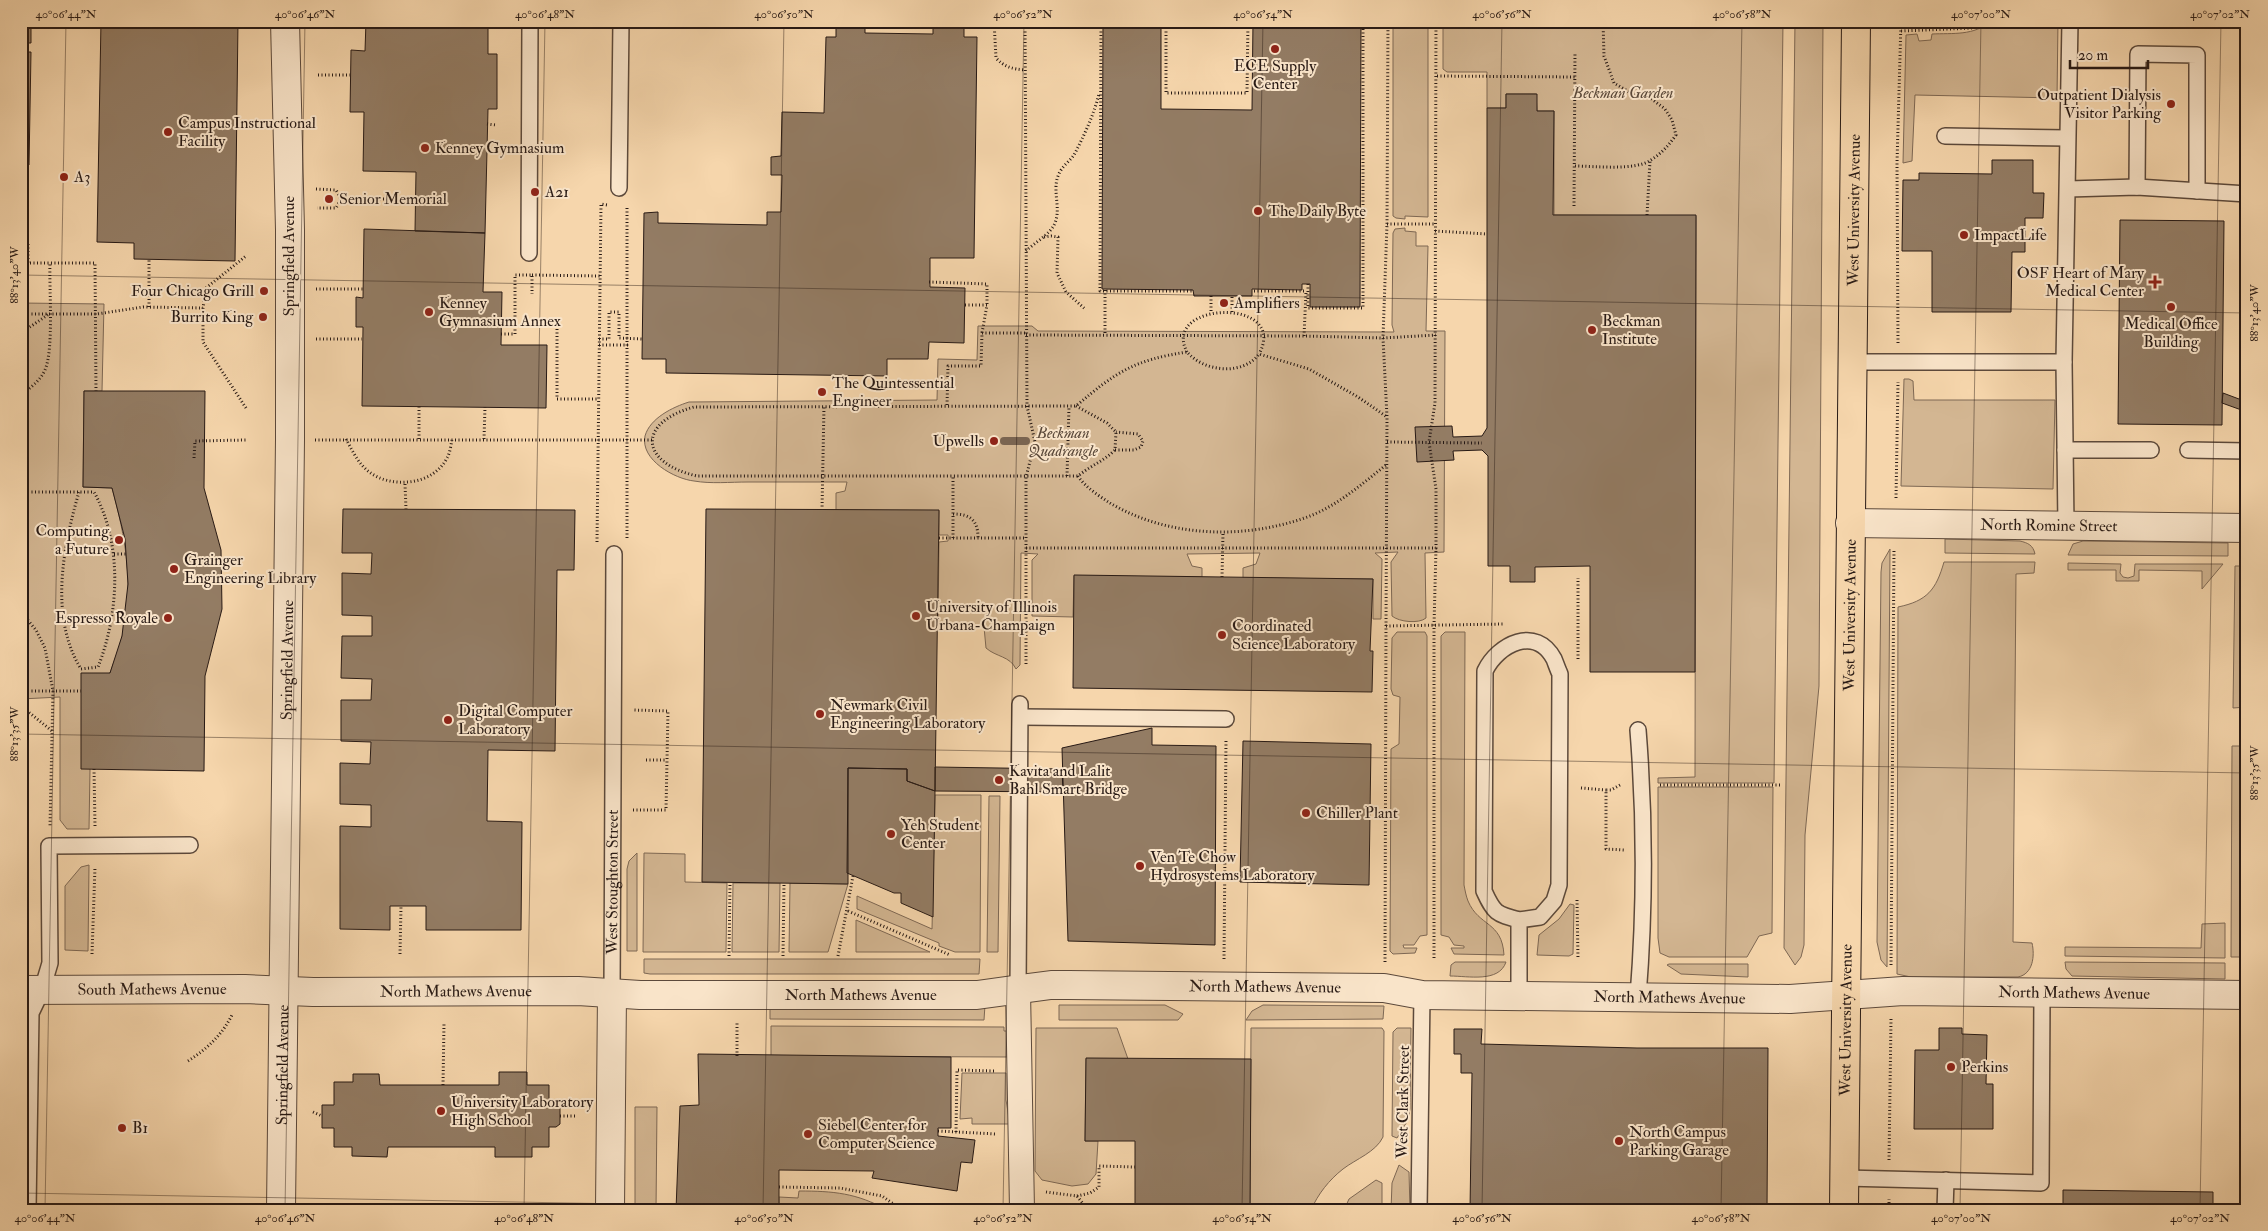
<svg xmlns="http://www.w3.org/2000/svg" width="2268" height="1231" font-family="'IM FELL Double Pica',serif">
<rect width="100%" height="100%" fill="#f6d6ac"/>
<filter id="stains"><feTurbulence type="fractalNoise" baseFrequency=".004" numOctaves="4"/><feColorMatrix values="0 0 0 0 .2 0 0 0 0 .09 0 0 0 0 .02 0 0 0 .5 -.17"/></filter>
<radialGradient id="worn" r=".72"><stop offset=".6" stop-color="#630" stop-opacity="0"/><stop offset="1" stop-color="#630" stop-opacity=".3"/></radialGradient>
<!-- green -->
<path fill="#d3b692" stroke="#7e6854" d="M1393 21H1428V217L1405 216V219L1396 218 1393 216Z
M1443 21H1783L1774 783H1658V778L1695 777 1696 216 1554 215V111H1537L1536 94H1506V108H1487V72H1447L1443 69Z
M1795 21H1823L1819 686 1805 835 1804 945 1801 957 1795 965 1784 948Z
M1906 21H1979L1974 25 1906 28Z
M1990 21H2058L2057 98 1915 95 1912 161 1903 163 1906 35 1917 34 1919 41 1931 40 1932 34C1952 33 1975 36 1990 21Z
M1405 228V231L1416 232V246H1428L1426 331H1445L1444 552 1425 553 1426 618C1419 624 1399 622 1392 616L1391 562 1398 552 1375 553 1382 559 1381 619H1373V579L1243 578V568L1256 564 1260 553 1187 554 1192 566 1202 568V577L1074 576 1073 617 1032 616V560L1038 554 1021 553 1020 665 1016 669C1010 656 996 657 986 648L984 627 938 626 939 542 948 541V535H939V511L836 510V493L845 491 847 482C814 482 781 482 748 482 730 482 711 484 694 481 675 479 640 460 645 436 650 418 673 407 689 402L937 400 938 359 977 360 978 326H1032L1038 331 1394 332 1392 325 1393 233 1395 229Z
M21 303 104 304 102 391H84L83 487 112 488C125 535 135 588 122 637 119 649 114 661 110 673L82 685 90 769 89 829H67L60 820V697L21 699Z
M1904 379H1909L1913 381 1914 400H2055L2053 489 1901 486Z
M1945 539 2020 541C2028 543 2033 545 2035 554L1945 553Z
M2083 541 2228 543V556L2068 555 2073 544Z
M1890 549 1887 967 1881 960 1877 942 1881 572 1882 563Z
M1944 562H2035L2034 573 2016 574 2013 942 2032 943C2035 956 2033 974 2018 977H1911L1897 974 1898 607C1927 601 1936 590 1944 562Z
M2068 563 2121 564 2120 573 2123 577 2128 578 2134 576 2135 564H2223L2202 589V571L2139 570V581H2116V570H2068Z
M2235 566H2247V707L2233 708Z
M1397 632H1425L1427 636V935L1420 936 1414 945H1403L1404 948H1417L1415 953 1393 954 1390 951 1391 749 1399 744 1400 697 1393 695 1391 689 1392 638Z
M1445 632H1465L1464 885C1465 890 1466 896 1468 901 1479 927 1502 921 1504 955L1454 954 1451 948H1464V946L1454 945 1449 937 1441 935V636Z
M2232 746H2247V957H2231Z
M1658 787H1773L1772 933 1759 936 1747 957H1669L1660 953 1658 938Z
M935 795H981L980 952H955L939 946V943L857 909V896L932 929Z
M989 796H1000L998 952H987Z
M637 853V951H627V869L629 861Z
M644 853 685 854V882L727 883 726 952H643Z
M89 865 88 951 65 950V886L81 867Z
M733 883H780L779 952H732Z
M790 883 848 884 828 952H789Z
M1570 904 1574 905 1573 954 1569 956 1537 955 1539 935 1559 919Z
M856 920 930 952H856Z
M2225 923V958L2065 956V947L2201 948 2202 924Z
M644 959H980L979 974H650L644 973Z
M1455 962H1506C1499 983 1468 976 1450 976L1451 965Z
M2065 962 2225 963V979L2072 976 2066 969Z
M1669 964H1748V977L1681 974 1667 965Z
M770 1004 985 1005 984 1020 770 1019Z
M1059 1005H1165L1183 1014 1178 1020H1059Z
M1263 1005 1384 1006 1383 1019 1246 1020 1252 1011Z
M771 1026 1004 1027V1031H1007V1057L771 1056Z
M1036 1028H1117L1128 1059H1086L1085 1141H1098L1096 1174 1088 1184 1072 1186 1042 1180 1035 1171Z
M1251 1028H1382L1384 1031 1383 1137C1376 1152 1356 1159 1343 1169 1329 1180 1318 1194 1311 1210H1250Z
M1397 1028H1411L1410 1109 1408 1120 1397 1138 1392 1136 1393 1032Z
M962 1073H1006V1100L1010 1124H972V1118L960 1119Z
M635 1107H657L656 1210H635Z
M1399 1165 1409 1172 1410 1210H1391L1392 1183Z
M1376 1180 1382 1183V1210H1344L1349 1199Z
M799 1191C833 1191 857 1193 887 1210H784L783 1207 779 1208V1197L798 1198Z"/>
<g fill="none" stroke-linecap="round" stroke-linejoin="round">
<!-- stream -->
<path stroke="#7a6451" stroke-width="8" d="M1004 441H1026"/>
</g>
<!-- building -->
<path fill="#937c64" stroke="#281a15" d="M21 21H31V43H21Z
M101 21H238L235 261 134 259V243L97 242Z
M366 21H488V54H497V109H488L485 233 415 231 416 172 363 171 364 112H350L351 50 365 51Z
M836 21 865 22V33L933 34V25L964 26V37H977L974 258H930V287L965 288 964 343 929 342 928 359H887V376L666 373V359H642L644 213 658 212V223L767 225V212H781L782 175H771V157L781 156 782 112 824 113 826 37H836Z
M1103 21H1161V109L1252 110 1253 21H1361L1360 307H1310V284H1302V290L1252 289V296H1194L1193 290 1102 289Z
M21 52H31L29 165H21Z
M1506 94H1537V111H1554L1553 215H1696L1695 672H1590V566L1535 567V582H1510V566H1488V456L1482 450 1453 451 1454 460 1417 462 1415 427 1452 426 1453 437 1482 436 1487 428V108H1506Z
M1992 160H2033V193H2044L2043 218H2025V252H2012L2011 312H1932V251H1902L1903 180H1919V173L1992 174Z
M21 174H26V235H21Z
M2120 220 2224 221 2222 425 2118 424Z
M364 229 485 233 483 292H502L501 345H547L546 408 362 406 363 327H356V297L363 298Z
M84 391H205L204 488 221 550 222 609 205 676 204 771 81 769V673H110L122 636 128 584 125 539 112 488 83 487Z
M2223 393 2247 402V412L2222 403Z
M343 509 575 510 574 570H557L555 751 488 750 487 821 522 822 521 930H426V906H390V930L340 929V826L371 827V805L340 804V763L370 764 371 742 341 741V700H371L372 679 341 678 342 636H372V616L342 615V573L371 574 372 553H342Z
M706 509 939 510 935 791 907 781V769L848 768V884L702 882Z
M1074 575 1373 579 1370 651H1373L1372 692 1073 688Z
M1152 728V745L1216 746 1215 945 1068 941 1062 748Z
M1243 741 1371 744 1369 885 1240 882Z
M935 767 1062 769 1063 792 935 791Z
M848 768 907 769V781L935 791 933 917 901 903V893H894L847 873Z
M1939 1028H1962V1034L1987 1035 1986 1084H1993V1129H1914L1915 1050H1939Z
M1454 1029H1482L1481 1044 1637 1048H1768L1767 1210H1470L1472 1073H1461V1054H1454Z
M698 1054 951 1057V1128H938V1136L975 1140 972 1163 961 1162 957 1191 872 1178 874 1171 779 1170V1208L783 1207 784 1210H676L680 1106 699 1105Z
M1086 1058 1251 1059 1250 1210H1135V1141H1085Z
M499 1072H527V1085H549V1103L557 1104 560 1107V1124L556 1127H549V1147H532V1157H495V1147H388L387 1157 352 1156V1147H334V1128H322V1105H334V1082H353V1074H379L380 1085H499Z
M2063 1190 2213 1192V1210H2063Z"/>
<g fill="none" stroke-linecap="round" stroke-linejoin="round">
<defs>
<g id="service">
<path d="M1945 136 2067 138"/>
<path d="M2137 187 2138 54 2197 55V191"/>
<path d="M619 188 621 21"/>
<path d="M2068 189 2137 187 2247 194"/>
<path d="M529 253 530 21"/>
<path d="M1852 362H2064"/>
<path d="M2065 450H2151"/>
<path d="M2188 450 2247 451"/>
<path d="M2066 526 2064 362 2070 21"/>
<path d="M1021 717 1226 719"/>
<path d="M1018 990 1020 704"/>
<path id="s1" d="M612 993 614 554"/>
<path d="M1519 996V920L1540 917 1554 901 1559 885 1560 674C1558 670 1556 664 1554 659 1536 625 1498 644 1485 671L1484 891C1494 913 1496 914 1519 920"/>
<path d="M1638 997C1645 909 1645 818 1638 730"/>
<path d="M1845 1178 2041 1183 2042 994"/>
<path d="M28 1210 31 1013 42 990 50 963 49 846 190 845"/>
<path d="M1419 1210 1422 995"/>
<path d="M1945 1210 1946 1180"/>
</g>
<path id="pedestrian" d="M1018 990 1022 1210"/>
<g id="minor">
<path id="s2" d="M1850 523 2247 528"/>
<path id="s3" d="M21 990 245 989 313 992 578 991 640 995H977L1051 985H1068L1384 988 1422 995 1790 999 1903 991 2247 995"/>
<path d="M610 1210 612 993"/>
</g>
<g id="tertiary">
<path id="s4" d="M281 1210 290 440V230L285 21"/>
</g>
<g id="primary">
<path id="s5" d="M1844 1210 1856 21"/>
</g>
</defs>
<!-- service casing -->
<use href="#service" stroke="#5c493b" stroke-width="18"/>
<!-- pedestrian casing -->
<use href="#pedestrian" stroke="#5c493b" stroke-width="26"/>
<!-- minor casing -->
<use href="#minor" stroke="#5c493b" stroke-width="30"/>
<!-- tertiary casing -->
<use href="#tertiary" stroke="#5c493b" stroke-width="30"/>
<!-- primary casing -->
<use href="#primary" stroke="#281a15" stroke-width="30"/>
<!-- path -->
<path stroke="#281a15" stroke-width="3" stroke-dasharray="1 2.5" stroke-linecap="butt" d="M994 21 996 58C1004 67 1013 69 1025 70
M1025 21 1027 406 1035 442 1026 477V666
M1101 21 1100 291H1192
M1166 21V93H1247L1248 21
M1901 31 1974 28 1985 21
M318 75H350
M1437 76 1575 77
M487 124 496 125
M1575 166C1595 166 1635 171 1651 160 1662 153 1669 145 1676 135L1672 120 1665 109 1649 97 1629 92 1614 83 1604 56 1603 21
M316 189 336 190 341 199 336 208H317
M341 199H415
M1574 206 1575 52
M1647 215 1650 161
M1387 224H1435
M1435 231 1487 234
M1044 237 1051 236 1058 237 1057 273 1066 292 1085 309
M21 244H28V263H50
M1026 251C1034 243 1049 235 1054 225 1062 210 1052 192 1058 176 1061 167 1069 162 1074 155 1084 136 1094 114 1099 94
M532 275 600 276
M929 282 987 284V305
M1308 284V308H1363V21
M316 289H363
M1105 290V335
M1254 291H1306
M1211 296V313
M965 305H987L982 333
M149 307V259
M1232 312V296
M21 314H97L143 307 203 308
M557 329V399H598
M21 333 49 314
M501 334H515V275H532V294
M1026 335 1304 336 1383 338 1436 335
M1304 336 1306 292
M316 339H362
M599 339H609V312H619V338L643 339
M1898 343 1897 163 1901 21
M599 345H628
M1187 352C1160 301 1290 297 1259 354
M21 395C30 388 40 381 45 370 54 349 49 288 50 263H95L96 391
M947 405 948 366H981L982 333H1026
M1076 406 1107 423 1116 432 1115 450C1104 461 1090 466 1078 476H697C640 463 636 423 694 407L1076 406C1116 372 1134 360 1187 352 1204 372 1243 376 1259 354L1309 369 1358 397 1387 417
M246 408 203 342V308L206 288 246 256
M346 439C352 450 358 463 368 471 390 489 433 486 447 458 450 453 451 445 452 439
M419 439V406
M484 439 485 407
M315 440H652
M1387 442 1482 443
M1115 450H1134L1141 447 1143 441 1138 434 1116 432
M194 458 195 441 246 440
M1067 476 1069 407
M1078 476C1085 487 1099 496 1110 503 1169 538 1246 540 1310 516 1338 505 1362 484 1386 465
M405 484 406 509
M21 492H94C123 544 119 614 98 667L81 669C49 617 63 547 79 492
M1896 498 1898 382
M822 510 824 406
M953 514C970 514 978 520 978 538
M627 538V207
M939 538H1026
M953 538V476
M597 542 601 204 607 205
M1026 548H1436V489L1429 442 1435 403 1436 21
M114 554H126
M1222 577 1223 533
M21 612 36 630 45 648 53 691 50 826
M1386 626 1387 417 1383 338 1387 224 1388 21
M1578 659V578
M21 691H81
M21 706 52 731
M646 760H666
M94 769 95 826
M1620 785 1611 790H1606V849L1624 850
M1660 785H1780
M1581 788 1606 790
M633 810H666L668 711 633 710
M1577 900 1578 959
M848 911 950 955
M92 954 95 867
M400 954 401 906
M729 956 730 883
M783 956 784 883
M838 956 853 876
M1434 958V626L1436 548
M1224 959 1226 740
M1385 962 1386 626 1503 624
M1891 965 1894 549
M737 1056V1023
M188 1061C207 1049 222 1035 232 1015
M443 1085 444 1023
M313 1112 322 1116
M560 1116H576
M938 1131 996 1134
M956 1132 957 1070 995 1071
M1889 1160 1891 1019
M779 1187 840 1188 882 1196 902 1210
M1046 1192 1077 1196 1088 1210
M1077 1196 1090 1193 1099 1187V1166L1135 1167
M1889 1210V1199"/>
<!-- service -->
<use href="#service" stroke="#f9e4c9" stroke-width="15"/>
<!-- pedestrian -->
<use href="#pedestrian" stroke="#f9e4c9" stroke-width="24"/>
<!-- minor -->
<use href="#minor" stroke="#f9e4c9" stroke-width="28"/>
<!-- tertiary -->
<use href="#tertiary" stroke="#f9e4c9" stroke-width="28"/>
<!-- primary -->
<use href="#primary" stroke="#f6d6ac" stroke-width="28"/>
</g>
<!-- ticks -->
<path fill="none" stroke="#281a15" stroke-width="1" stroke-opacity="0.45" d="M21 275 2247 313M21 734 2247 773M21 1193 953 1210M45 1210 66 21M285 1210 305 21M524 1210 545 21M763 1210 784 21M1003 1210 1024 21M1242 1210 1263 21M1482 1210 1502 21M1721 1210 1742 21M1960 1210 1981 21M2200 1210 2221 21"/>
<!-- markers -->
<g fill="#8f2418" stroke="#f9e4c9" stroke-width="2">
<circle cx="1275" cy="49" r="5"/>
<circle cx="2171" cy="104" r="5"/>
<circle cx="168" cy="132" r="5"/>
<circle cx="425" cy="148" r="5"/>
<circle cx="64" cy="177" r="5"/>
<circle cx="535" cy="192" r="5"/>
<circle cx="329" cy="199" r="5"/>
<circle cx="1258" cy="211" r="5"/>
<circle cx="1964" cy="235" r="5"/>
<path d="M2152.5 274.5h5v5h5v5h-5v5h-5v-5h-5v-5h5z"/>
<circle cx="264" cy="291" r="5"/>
<circle cx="1224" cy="303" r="5"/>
<circle cx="2171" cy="307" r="5"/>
<circle cx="429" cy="312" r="5"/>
<circle cx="263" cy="317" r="5"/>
<circle cx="1592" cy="330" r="5"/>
<circle cx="822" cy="392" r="5"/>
<circle cx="994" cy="441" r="5"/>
<circle cx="119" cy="540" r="5"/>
<circle cx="174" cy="569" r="5"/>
<circle cx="916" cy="616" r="5"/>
<circle cx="168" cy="618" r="5"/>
<circle cx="1222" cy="635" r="5"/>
<circle cx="820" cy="714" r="5"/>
<circle cx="448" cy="720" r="5"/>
<circle cx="999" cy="780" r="5"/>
<circle cx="1306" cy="813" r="5"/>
<circle cx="891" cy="834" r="5"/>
<circle cx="1140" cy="866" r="5"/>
<circle cx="1951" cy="1067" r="5"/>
<circle cx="441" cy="1111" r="5"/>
<circle cx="122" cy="1128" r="5"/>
<circle cx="808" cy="1134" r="5"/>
<circle cx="1619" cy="1141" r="5"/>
</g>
<g text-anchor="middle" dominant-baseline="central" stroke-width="4" stroke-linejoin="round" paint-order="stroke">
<!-- poi labels -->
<g font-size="16" fill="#281a15" stroke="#f9e4c9" text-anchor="start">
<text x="1275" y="66" text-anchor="middle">ECE Supply<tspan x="1275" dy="18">Center</tspan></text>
<text x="2161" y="95" text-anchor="end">Outpatient Dialysis<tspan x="2161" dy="18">Visitor Parking</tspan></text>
<text x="178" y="123">Campus Instructional<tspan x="178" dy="18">Facility</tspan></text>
<text x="435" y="148">Kenney Gymnasium</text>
<text x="74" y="177">A3</text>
<text x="545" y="192">A21</text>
<text x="339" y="199">Senior Memorial</text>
<text x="1268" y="211">The Daily Byte</text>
<text x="1974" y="235">ImpactLife</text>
<text x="2144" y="273" text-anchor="end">OSF Heart of Mary<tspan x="2144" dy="18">Medical Center</tspan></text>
<text x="254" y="291" text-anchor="end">Four Chicago Grill</text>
<text x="439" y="303">Kenney<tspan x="439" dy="18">Gymnasium Annex</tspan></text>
<text x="1234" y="303">Amplifiers</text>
<text x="253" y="317" text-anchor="end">Burrito King</text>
<text x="1602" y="321">Beckman<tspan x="1602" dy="18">Institute</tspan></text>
<text x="2171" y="324" text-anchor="middle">Medical Office<tspan x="2171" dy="18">Building</tspan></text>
<text x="832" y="383">The Quintessential<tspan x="832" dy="18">Engineer</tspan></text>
<text x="984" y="441" text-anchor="end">Upwells</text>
<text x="109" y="531" text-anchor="end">Computing<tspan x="109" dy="18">a Future</tspan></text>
<text x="184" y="560">Grainger<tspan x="184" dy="18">Engineering Library</tspan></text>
<text x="926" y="607">University of Illinois<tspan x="926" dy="18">Urbana-Champaign</tspan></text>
<text x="158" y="618" text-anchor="end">Espresso Royale</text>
<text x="1232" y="626">Coordinated<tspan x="1232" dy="18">Science Laboratory</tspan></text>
<text x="830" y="705">Newmark Civil<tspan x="830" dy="18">Engineering Laboratory</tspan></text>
<text x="458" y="711">Digital Computer<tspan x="458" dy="18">Laboratory</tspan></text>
<text x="1009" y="771">Kavita and Lalit<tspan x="1009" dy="18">Bahl Smart Bridge</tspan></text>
<text x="1316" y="813">Chiller Plant</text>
<text x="901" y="825">Yeh Student<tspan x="901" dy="18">Center</tspan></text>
<text x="1150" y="857">Ven Te Chow<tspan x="1150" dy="18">Hydrosystems Laboratory</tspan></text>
<text x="1961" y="1067">Perkins</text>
<text x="451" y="1102">University Laboratory<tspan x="451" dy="18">High School</tspan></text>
<text x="818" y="1125">Siebel Center for<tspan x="818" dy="18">Computer Science</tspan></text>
<text x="132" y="1128">B1</text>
<text x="1629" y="1132">North Campus<tspan x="1629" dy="18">Parking Garage</tspan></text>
</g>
<!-- park labels -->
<g font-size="16" font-style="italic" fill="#5b493a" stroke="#f9e4c9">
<text x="1623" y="93">Beckman Garden</text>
<text x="1063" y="433">Beckman<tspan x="1063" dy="18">Quadrangle</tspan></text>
</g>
<!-- street labels -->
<g font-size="16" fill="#281a15" stroke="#f9e4c9">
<text stroke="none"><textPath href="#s5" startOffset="1000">West University Avenue</textPath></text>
<text transform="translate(289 256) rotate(-90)">Springfield Avenue</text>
<text stroke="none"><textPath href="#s2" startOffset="199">North Romine Street</textPath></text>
<text stroke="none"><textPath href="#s5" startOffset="595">West University Avenue</textPath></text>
<text stroke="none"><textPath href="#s4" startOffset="550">Springfield Avenue</textPath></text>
<text stroke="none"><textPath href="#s1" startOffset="111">West Stoughton Street</textPath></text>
<text stroke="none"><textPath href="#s3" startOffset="1245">North Mathews Avenue</textPath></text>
<text stroke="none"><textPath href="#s3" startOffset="131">South Mathews Avenue</textPath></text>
<text stroke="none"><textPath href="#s3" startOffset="435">North Mathews Avenue</textPath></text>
<text stroke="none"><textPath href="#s3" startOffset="2055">North Mathews Avenue</textPath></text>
<text stroke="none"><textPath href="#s3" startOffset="840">North Mathews Avenue</textPath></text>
<text stroke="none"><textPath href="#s3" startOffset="1650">North Mathews Avenue</textPath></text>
<text stroke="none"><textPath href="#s5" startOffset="190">West University Avenue</textPath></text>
<text stroke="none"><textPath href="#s4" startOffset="145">Springfield Avenue</textPath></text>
<text transform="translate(1403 1102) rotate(-89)">West Clark Street</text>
</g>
</g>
<!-- margin -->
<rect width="2268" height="1231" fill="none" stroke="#f6d6ac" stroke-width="55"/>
<!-- scale -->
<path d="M2070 60v8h78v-8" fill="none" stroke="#281a15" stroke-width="2.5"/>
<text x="2078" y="60" font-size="15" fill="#281a15" stroke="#f9e4c9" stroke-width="4" paint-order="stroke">20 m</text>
<rect x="28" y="28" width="2212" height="1176" fill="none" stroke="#281a15" stroke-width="2"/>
<g font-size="12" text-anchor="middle" fill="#281a15">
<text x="66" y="18">40°06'44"N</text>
<text x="305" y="18">40°06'46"N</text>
<text x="545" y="18">40°06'48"N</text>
<text x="784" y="18">40°06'50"N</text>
<text x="1023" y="18">40°06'52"N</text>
<text x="1263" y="18">40°06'54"N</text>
<text x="1502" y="18">40°06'56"N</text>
<text x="1742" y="18">40°06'58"N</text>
<text x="1981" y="18">40°07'00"N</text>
<text x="2220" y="18">40°07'02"N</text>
<text transform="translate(14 275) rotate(-90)" y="4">88°13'40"W</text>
<text transform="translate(2254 313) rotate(-90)" y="4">88°13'40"W</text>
<text transform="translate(14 734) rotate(-90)" y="4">88°13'35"W</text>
<text transform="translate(2254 773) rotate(-90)" y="4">88°13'35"W</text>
<text x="45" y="1222">40°06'44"N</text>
<text x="285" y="1222">40°06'46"N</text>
<text x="524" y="1222">40°06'48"N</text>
<text x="764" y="1222">40°06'50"N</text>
<text x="1003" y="1222">40°06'52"N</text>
<text x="1242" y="1222">40°06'54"N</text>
<text x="1482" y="1222">40°06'56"N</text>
<text x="1721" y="1222">40°06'58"N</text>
<text x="1961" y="1222">40°07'00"N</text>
<text x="2200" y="1222">40°07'02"N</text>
</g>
<rect width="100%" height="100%" filter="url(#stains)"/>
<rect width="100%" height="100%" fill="url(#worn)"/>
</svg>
